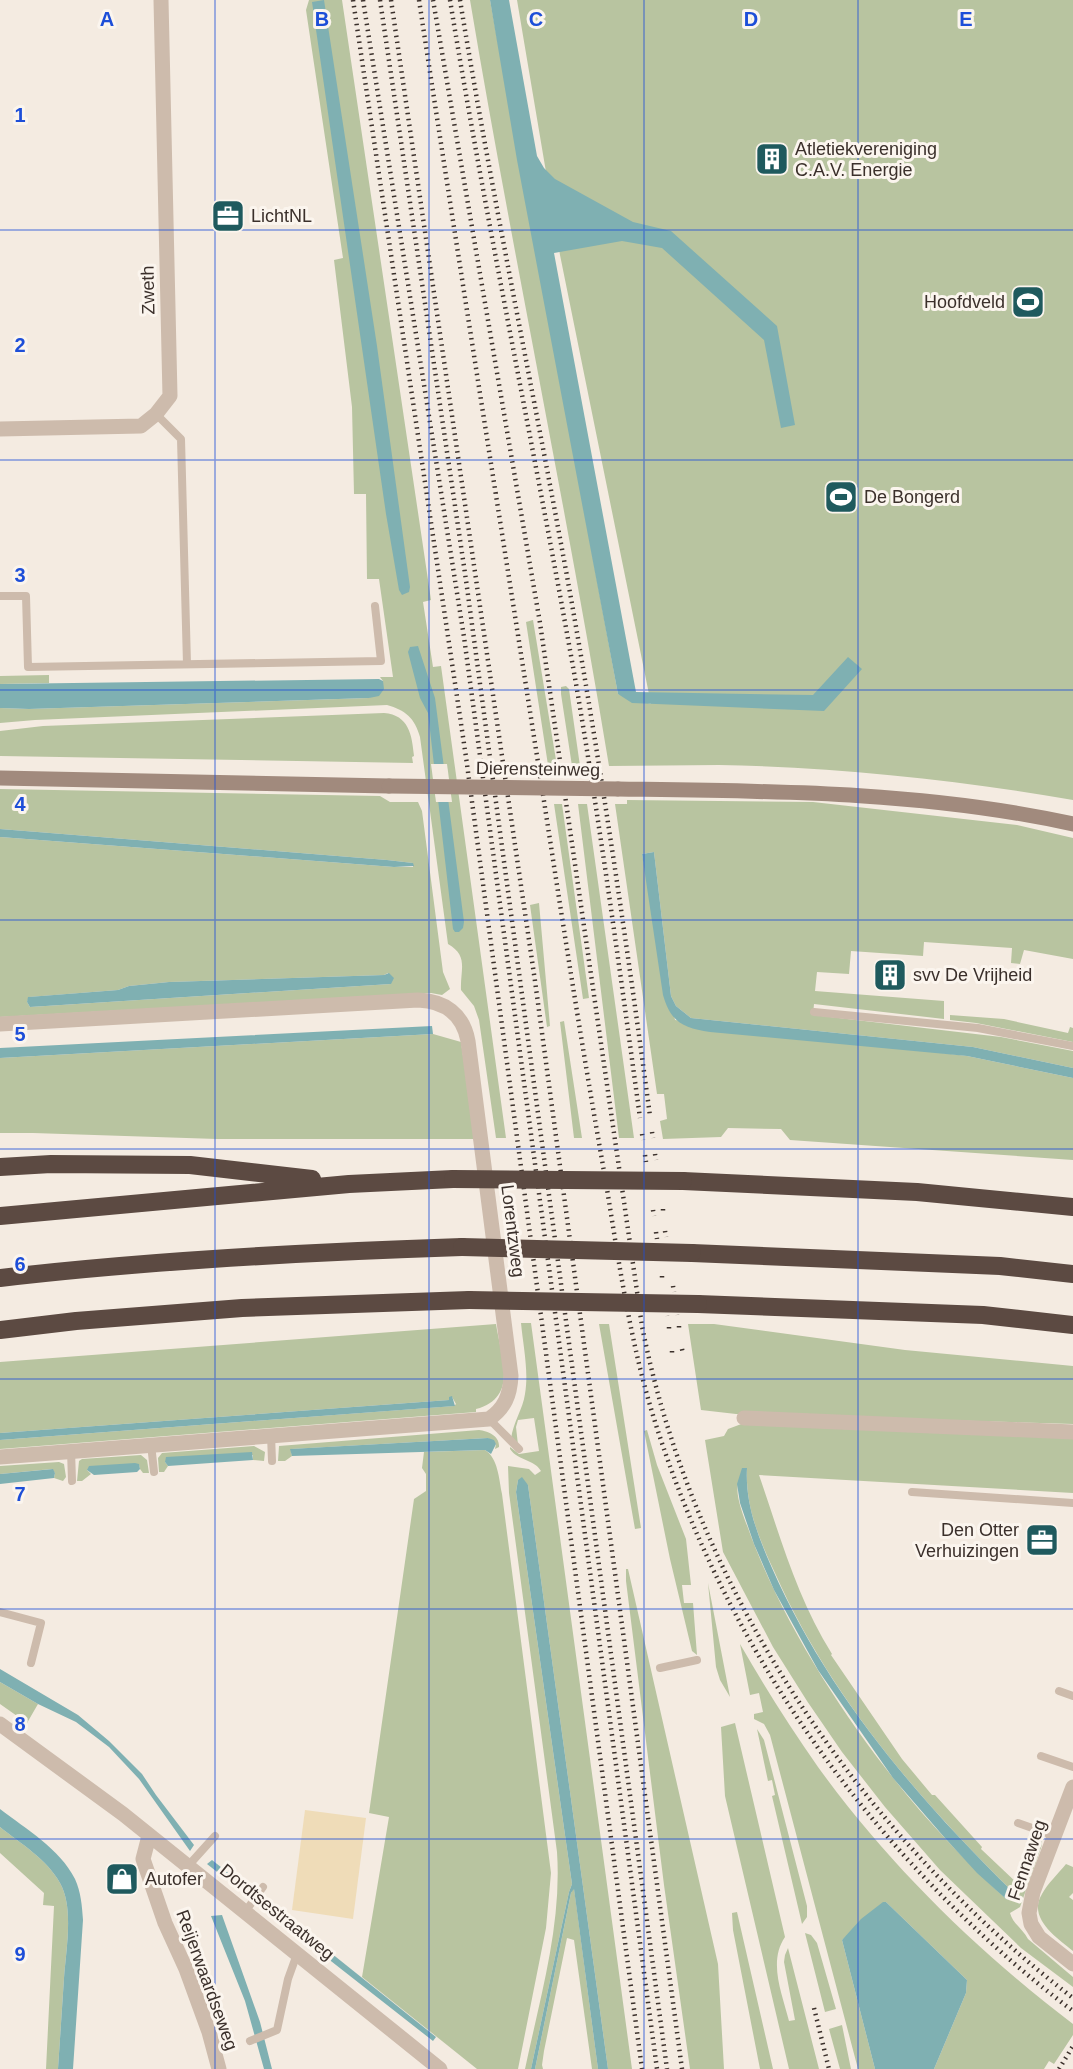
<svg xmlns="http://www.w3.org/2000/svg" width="1073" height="2069" font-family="Helvetica,sans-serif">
<rect width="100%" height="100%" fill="#f4ebe1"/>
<!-- green -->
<path fill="#b8c4a0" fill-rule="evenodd" d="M309 0H342L431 600 423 602 433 667 441 666 506 1138H496L479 1020 474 1006 461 990C460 970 469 956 448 944L420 737C415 718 405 710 387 705L35 720 0 723V708L29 709 369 698 383 681 380 677H393L379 579H367L366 494H354L352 407 334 260 343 258 306 10Z
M470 0H490L618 694 651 704 560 255 517 0H1073V800C957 780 837 767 719 765 682 765 646 766 609 766 567 510 513 256 470 0Z
M533 620 557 766 548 765 526 622Z
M49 675V683L0 684V676Z
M566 686 569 689 580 766H572L561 694V687Z
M384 713C409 715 412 735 414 756L412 757 413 763 0 756V731L43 726Z
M0 789 380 796 390 802H418L422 811 443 972 450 989 442 995 431 993 0 1017V837L394 867H413V863L387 860 0 829ZM388 973 391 984 30 1007 27 1002 29 997 118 990 129 986 169 982 384 975Z
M627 800 813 802 1017 825 1073 838V959L1024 950 1020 964 1011 963 1012 948 924 942 923 956 851 951 849 974 817 972 815 991 944 1001V1019L814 1004 813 1015 1001 1037 1073 1051V1068L973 1047 691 1018 676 1006 671 996 654 852 642 854 675 1020 967 1056 1073 1078V1160L790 1140 781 1129 728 1128 721 1137 663 1139 660 1121 667 1119 664 1094H657L615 804H627Z
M554 804H562L589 998 583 999Z
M578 804H587L634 1138H619Z
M539 903 550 1026 547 1027 530 905Z
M950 1015 1004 1019 1068 1033 1070 1027 1073 1028V1042L976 1023 950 1020Z
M564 1021 582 1138H574L560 1022Z
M433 1034 461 1042 475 1139H217L33 1133H0V1058Z
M521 1323H531L632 2069H608L528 1485 518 1480 516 1492 572 1884 569 1892 531 2069H525C540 1998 562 1925 557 1852L509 1493 508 1466 529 1469 535 1475 541 1471C534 1459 518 1461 510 1449V1447L519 1454 539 1451 534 1418 518 1420 516 1427 518 1445 511 1439C513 1422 523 1409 525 1394 529 1371 523 1345 521 1323Z
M496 1324C501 1357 519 1397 476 1409V1412L0 1449V1440L454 1406 456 1404 452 1397 449 1400 0 1433V1362Z
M599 1324H609L641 1528 635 1529Z
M688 1324H714L905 1350 1073 1366V1424L736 1414 701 1410Z
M744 1423 1073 1437V1493L759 1475C780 1536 797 1598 832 1654L831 1655 902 1759 932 1795H935L982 1847 981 1849 1019 1885 1038 1836 1041 1839 1042 1845 1020 1907 1010 1913C1013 1924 1023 1929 1028 1939L1073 1977V1987L1021 1948 940 1870 885 1807 842 1752 807 1701 773 1647 723 1552 705 1440 724 1436 728 1429ZM747 1468C745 1506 759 1539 775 1573 829 1695 918 1799 1014 1893L1006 1899C966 1862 928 1822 894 1779 837 1707 779 1615 748 1528 744 1518 735 1495 738 1484 739 1479 744 1473 747 1468Z
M479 1430C488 1431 500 1436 499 1447L495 1449 496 1444 488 1438 291 1449 292 1456 285 1461H278L279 1446Z
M647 1430 657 1465 686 1539 691 1585H682L684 1603H693L697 1655 692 1651 670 1559 644 1431Z
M254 1446 265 1452 264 1461 253 1460V1455L165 1462 168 1466 164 1472H159L158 1458 162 1453Z
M485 1450C498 1458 499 1479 502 1494L551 1873 546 1928 518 2069H477L362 1977 389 1817 369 1813 414 1499 426 1491V1474L422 1468 424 1452Z
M141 1455 147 1460 149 1473H143L140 1469 139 1465 87 1470 91 1474 82 1481H77L79 1461 82 1459Z
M59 1462 64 1464 66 1477 63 1481 54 1478 55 1473 52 1469 0 1474V1466Z
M626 1569H628L718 1964 724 2069H690L664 1885 626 1581Z
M708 1583 730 1697 720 1680 716 1667Z
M740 1644C764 1686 790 1727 818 1767 889 1865 976 1950 1073 2024V2035L1054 2064 1049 2061 1044 2069H934L966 1993 967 1980 886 1902 842 1940 875 2069H858L770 1735 764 1724 754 1719V1714L763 1712 759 1693 750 1695Z
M0 1682 38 1704 27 1723 0 1704Z
M735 1723 785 1937C768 1962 782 1993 789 2021L795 2020 784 1962 785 1955 788 1948 819 2069H789L725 1796 721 1727Z
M757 1729 764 1740 807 1906V1917L802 1924 772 1796 775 1795 772 1780 768 1781Z
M0 1827C21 1844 47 1859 60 1883 74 1907 66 1950 64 1978 62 2008 60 2039 58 2069H46L54 1906 43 1905 44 1893 0 1853Z
M1066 1864 1073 1867V1893L1069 1897 1073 1900V1951C1057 1938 1027 1918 1042 1894 1048 1883 1058 1874 1066 1864Z
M574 1888 598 2069H592L574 1940 567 1938 544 2051 542 2065 543 2069H535L571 1893Z
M737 1912 773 2069H760L733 1930 732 1913Z
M805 1933 811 1935 817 1943 836 2009 825 2012Z
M842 2025 851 2069H840L829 2029Z"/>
<!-- sand -->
<path fill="#efdcb8" d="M305 1810 366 1818 353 1919 292 1910Z"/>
<!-- water -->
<path fill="#7fb0b2" d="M324 0 377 346 410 587 409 592 402 595 399 590 386 514 312 2Z
M490 0H509L537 156 544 168 555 179 633 222 671 231 777 326 795 425 781 428 764 340 662 248 622 241 554 253 636 692 813 695 848 657 862 669 824 711 632 703 618 694 517 160Z
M418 646 435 698 464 922 463 928 459 932H455L453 929 428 713 420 698 408 652 410 647Z
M379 679 383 681 384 689 379 696 369 698 29 709 0 708V684Z
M0 829 387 860 413 863 414 866 394 867 0 837Z
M654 852 671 996 676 1006 691 1018 973 1047 1073 1068V1078L967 1056 710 1032C684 1028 671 1023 663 995L642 854Z
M389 973 394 978 391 984 30 1007 27 1002 28 997 118 990 129 986 169 982 384 975Z
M432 1026 433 1034 0 1058V1048Z
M452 1396 455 1406 0 1440V1433L449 1400V1397Z
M488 1438 494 1440 496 1444 491 1454 485 1450 292 1456 290 1449Z
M252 1452 253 1460 168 1466 165 1462 166 1457Z
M135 1463 139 1464 140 1469 137 1472 94 1475 87 1470 89 1466Z
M742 1468H747C745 1504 758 1536 772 1568 827 1693 917 1798 1014 1893L1011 1900 1006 1899 977 1873 944 1837 893 1778 818 1670 774 1590 754 1544 740 1503 737 1484Z
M53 1469 55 1473 54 1478 0 1484V1474Z
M522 1477 528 1485 608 2069H598L574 1889 571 1893 535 2069H531L569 1892 572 1884 516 1492 518 1480Z
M0 1669 78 1715 109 1741 142 1774 156 1795 194 1845 190 1851 139 1779 109 1747 76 1722 38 1704 0 1682Z
M0 1809C26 1829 60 1849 75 1879 81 1892 82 1906 83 1920L73 2069H58C60 2039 62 2008 64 1978 66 1950 74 1907 60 1883 47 1859 21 1844 0 1827Z
M212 1860 250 1890 252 1895 260 1901H266L436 2037 433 2041 207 1864Z
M883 1902H886L967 1980 966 1993 934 2069H875L842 1940 861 1919Z
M222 1915 260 2022 272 2069H264L245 2001 211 1916Z"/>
<!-- pier -->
<path fill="#f4ebe1" d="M431 764H447L452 802H436Z"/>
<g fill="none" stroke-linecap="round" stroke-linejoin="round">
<!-- lane -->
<path stroke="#cdbbac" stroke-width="8" d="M156 414 181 439 187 664
M0 596H26L28 667 381 661 375 606
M814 1012 978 1028 1073 1046
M489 1419 519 1449
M271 1435 272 1461
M151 1444 154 1472
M71 1450 72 1481
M912 1492 1073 1503
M0 1612 41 1623 31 1663
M660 1668 697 1660
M1059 1691 1073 1696
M1041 1756 1073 1767
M1018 1823 1055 1836
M188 1866 215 1836
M245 1912 263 1887
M250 2041 277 2030 288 1979 297 1954"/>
<!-- street -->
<path stroke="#cdbbac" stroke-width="15" d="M0 429 141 426 156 414 170 396 161 0
M0 1024 418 1000C445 1001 463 1014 468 1041L511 1376C510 1395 505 1408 489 1419L0 1457
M744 1418 1073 1432
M0 1724 123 1814 440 2069
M1073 1787 1033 1892 1029 1913 1031 1924 1039 1937 1073 1964
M149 1836 143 1859 165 1923 186 1969 209 2032 219 2069"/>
<!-- secondary -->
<path stroke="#a18a7d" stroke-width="15" d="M0 778 389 786
M618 789C770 791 924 791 1073 824"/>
<!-- highway -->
<path stroke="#5c4a42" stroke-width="18" d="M0 1167 51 1164 190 1165 312 1179
M683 1181 917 1192 1073 1207
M0 1216 349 1184 453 1179
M692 1253 1000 1266 1073 1274
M0 1278C153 1260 308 1252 462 1247
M698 1304 983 1315 1073 1325
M0 1330 76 1321 242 1308 469 1300"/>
<!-- rail -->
<path stroke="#3b302b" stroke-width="4.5" stroke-dasharray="1.5 4.5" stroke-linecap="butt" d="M353 0 466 757 642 2069
M363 0 464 637 657 2069
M380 0 466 580 667 2069
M391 0 535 981 682 2069
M419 0C459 263 501 526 542 788 562 918 582 1048 605 1177 618 1256 629 1336 652 1412 724 1649 876 1862 1073 2011
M433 0 540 623 642 1326C694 1590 861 1835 1073 1998
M450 0C487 227 535 452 575 678 600 824 620 971 640 1118
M460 0C493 202 536 403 572 604 602 774 627 945 650 1116
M652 1132 653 1138
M642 1134 643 1140
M655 1154 656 1160
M645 1155 646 1162
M648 1178 649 1184
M660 1187V1193
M663 1209V1215
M653 1210 654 1216
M665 1231 666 1237
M656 1232 657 1239
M668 1253 669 1259
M659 1254V1260
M662 1276V1282
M673 1286 674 1292
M676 1309 677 1315
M666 1310 667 1316
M679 1326V1331
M669 1327V1332
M682 1349 683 1354
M672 1351V1356
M814 2008 829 2069
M1059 2069 1073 2046"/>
<!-- secondary-bridge -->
<path stroke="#a18a7d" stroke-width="15" d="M389 786 618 789"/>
<!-- highway-bridge -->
<path stroke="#5c4a42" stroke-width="18" d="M453 1179 683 1181
M462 1247 692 1253
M469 1300 698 1304"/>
</g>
<!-- grid -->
<path fill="none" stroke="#1d4ed8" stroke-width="1.5" stroke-opacity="0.55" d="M215 0V2069M429 0V2069M644 0V2069M858 0V2069M0 230H1073M0 460H1073M0 690H1073M0 920H1073M0 1149H1073M0 1379H1073M0 1609H1073M0 1839H1073"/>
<!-- icons -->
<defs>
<symbol id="building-square" viewBox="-11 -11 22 22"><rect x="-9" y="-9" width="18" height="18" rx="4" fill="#1f5a5e" stroke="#fbf5ee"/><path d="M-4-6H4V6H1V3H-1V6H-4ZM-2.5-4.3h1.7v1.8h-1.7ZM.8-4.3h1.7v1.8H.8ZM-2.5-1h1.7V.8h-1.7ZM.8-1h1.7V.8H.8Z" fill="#fff"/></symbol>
<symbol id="office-square" viewBox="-11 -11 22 22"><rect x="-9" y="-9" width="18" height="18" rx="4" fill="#1f5a5e" stroke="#fbf5ee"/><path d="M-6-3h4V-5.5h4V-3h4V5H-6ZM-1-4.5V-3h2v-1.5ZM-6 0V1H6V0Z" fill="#fff"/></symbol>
<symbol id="stadium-square" viewBox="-11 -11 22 22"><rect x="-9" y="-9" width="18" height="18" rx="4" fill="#1f5a5e" stroke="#fbf5ee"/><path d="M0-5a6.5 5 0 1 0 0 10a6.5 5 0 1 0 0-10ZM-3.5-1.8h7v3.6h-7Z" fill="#fff"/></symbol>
<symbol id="shop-square" viewBox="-11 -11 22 22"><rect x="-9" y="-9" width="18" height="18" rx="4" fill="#1f5a5e" stroke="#fbf5ee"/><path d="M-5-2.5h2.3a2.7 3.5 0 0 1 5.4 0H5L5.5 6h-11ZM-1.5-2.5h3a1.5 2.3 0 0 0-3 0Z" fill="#fff"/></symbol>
</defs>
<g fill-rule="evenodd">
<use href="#building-square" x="753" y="140" width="38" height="38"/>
<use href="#office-square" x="209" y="197" width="38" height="38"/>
<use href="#stadium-square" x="1009" y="283" width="38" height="38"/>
<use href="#stadium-square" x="822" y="478" width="38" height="38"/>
<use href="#building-square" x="871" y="956" width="38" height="38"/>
<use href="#office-square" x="1023" y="1521" width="38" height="38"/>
<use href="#shop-square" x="103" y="1860" width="38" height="38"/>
</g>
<g text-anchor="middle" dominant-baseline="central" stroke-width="6" stroke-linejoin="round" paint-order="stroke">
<!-- poi labels -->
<g font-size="18" fill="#3b302b" stroke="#fbf5ee" text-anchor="start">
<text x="795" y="149">Atletiekvereniging<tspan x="795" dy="21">C.A.V. Energie</tspan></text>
<text x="251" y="216">LichtNL</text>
<text x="1005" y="302" text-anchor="end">Hoofdveld</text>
<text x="864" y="497">De Bongerd</text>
<text x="913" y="975">svv De Vrijheid</text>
<text x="1019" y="1530" text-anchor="end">Den Otter<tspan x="1019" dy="21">Verhuizingen</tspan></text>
<text x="145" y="1879">Autofer</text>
</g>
<!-- street labels -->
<g font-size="18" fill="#3b302b" stroke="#fbf5ee">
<text transform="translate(148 290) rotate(-91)">Zweth</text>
<text transform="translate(538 769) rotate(1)">Dierensteinweg</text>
<text transform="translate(513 1231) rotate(83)">Lorentzweg</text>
<text transform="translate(1027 1860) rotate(-71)">Fennaweg</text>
<text transform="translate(277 1912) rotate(39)">Dordtsestraatweg</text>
<text transform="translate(207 1980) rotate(70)">Reijerwaardseweg</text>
</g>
</g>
<g font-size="20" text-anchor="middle" font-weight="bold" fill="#1d4ed8" stroke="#fbf5ee" stroke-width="6" stroke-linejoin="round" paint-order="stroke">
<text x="107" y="26">A</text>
<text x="322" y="26">B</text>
<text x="536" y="26">C</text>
<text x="751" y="26">D</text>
<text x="966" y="26">E</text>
<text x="20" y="122">1</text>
<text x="20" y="352">2</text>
<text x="20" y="582">3</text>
<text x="20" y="811">4</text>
<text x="20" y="1041">5</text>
<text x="20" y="1271">6</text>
<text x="20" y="1501">7</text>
<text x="20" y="1731">8</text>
<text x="20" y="1961">9</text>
</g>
</svg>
